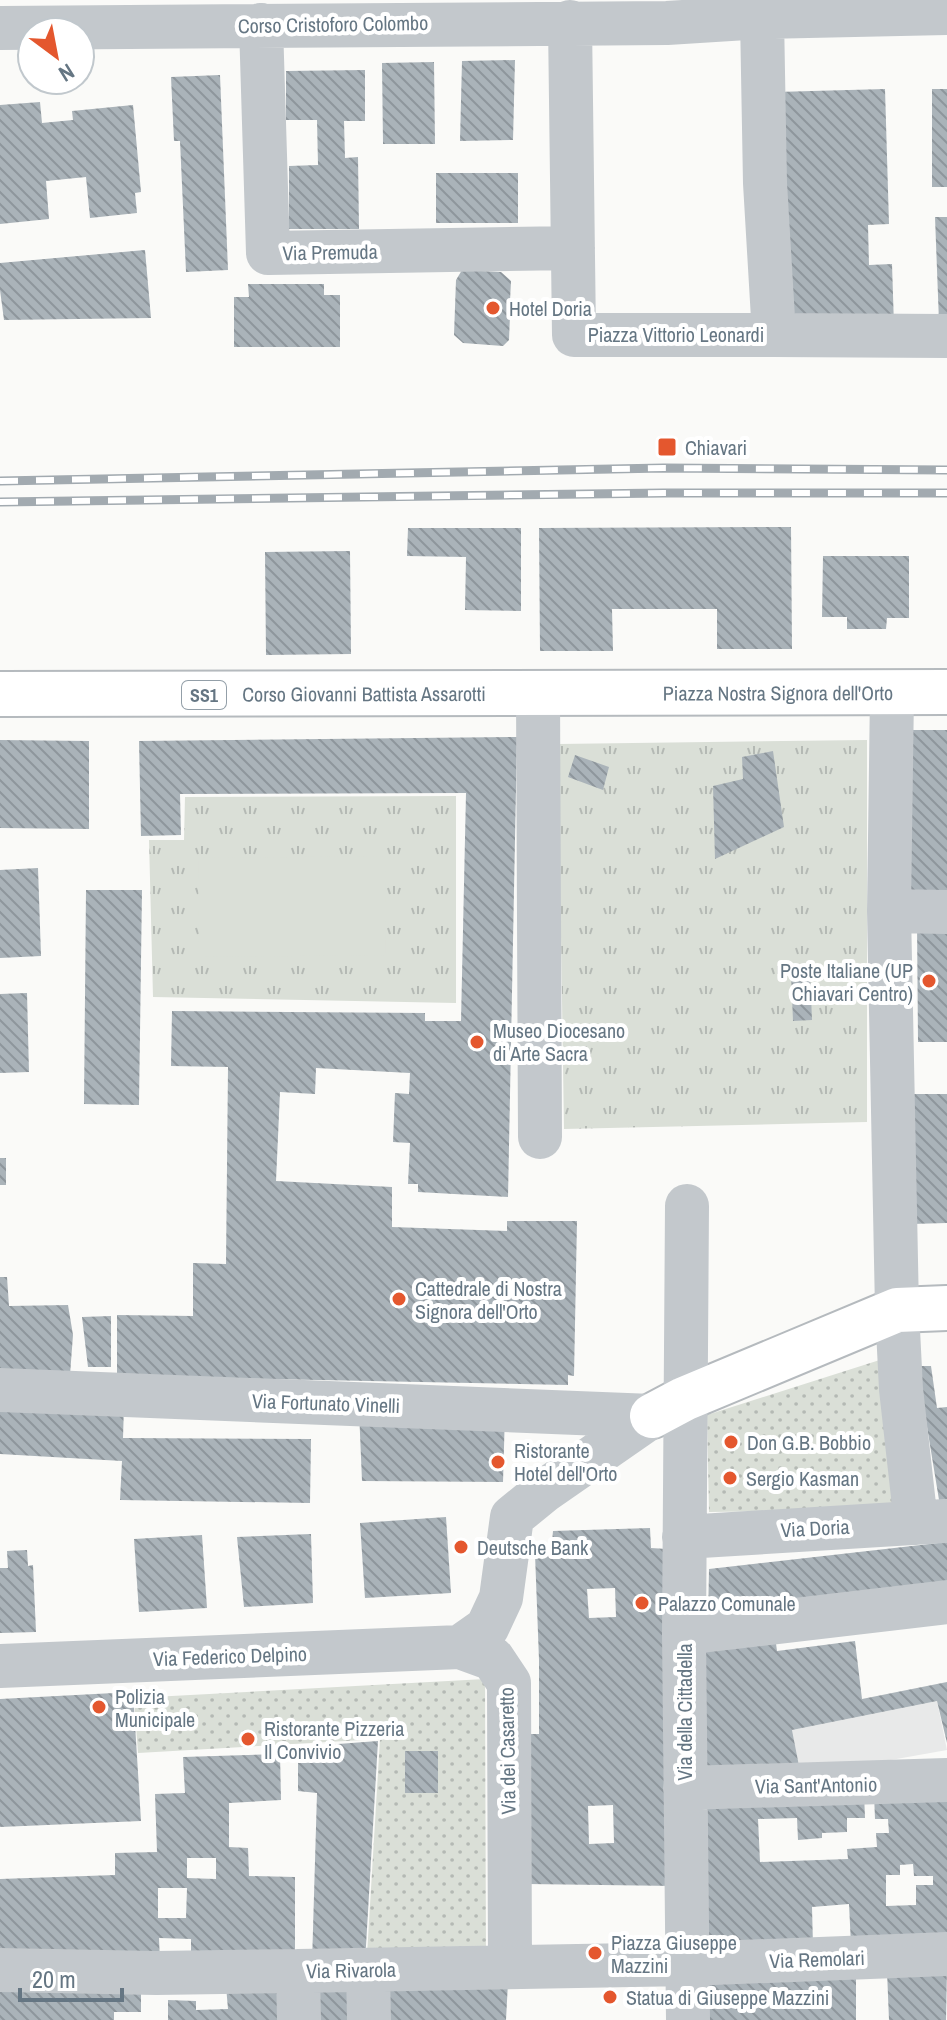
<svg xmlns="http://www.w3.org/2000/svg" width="947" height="2020" font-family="'Archivo Narrow',sans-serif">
<defs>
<pattern id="grass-tufts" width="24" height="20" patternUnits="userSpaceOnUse" patternTransform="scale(2)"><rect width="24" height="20" fill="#dadfd7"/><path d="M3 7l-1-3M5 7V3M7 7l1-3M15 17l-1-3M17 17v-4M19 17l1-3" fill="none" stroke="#b4b9b4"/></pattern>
<pattern id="garden-dots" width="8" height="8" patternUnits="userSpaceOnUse" patternTransform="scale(2)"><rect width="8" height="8" fill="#dadfd7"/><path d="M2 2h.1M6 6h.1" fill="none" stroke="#b4b9b4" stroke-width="1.8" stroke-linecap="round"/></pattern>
<pattern id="building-back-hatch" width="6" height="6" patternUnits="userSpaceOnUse" patternTransform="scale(2)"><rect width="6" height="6" fill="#aab3b9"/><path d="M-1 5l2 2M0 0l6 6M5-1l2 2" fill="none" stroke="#8e969c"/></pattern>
</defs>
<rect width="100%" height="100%" fill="#fafaf8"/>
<!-- built -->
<path fill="#e8e9e9" d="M937 1701 947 1750 801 1776 792 1730Z"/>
<!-- grass -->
<path fill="url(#grass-tufts)" d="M867 740V1122L564 1129 558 744Z
M456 796V1003L153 997 149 840H184L185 797Z"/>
<!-- garden -->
<path fill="url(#garden-dots)" d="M886 1358 899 1509 709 1512 707 1415Z
M485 1679 486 1956 367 1955 380 1739 138 1753 134 1698Z"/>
<!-- pitch -->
<path fill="#dadfd7" d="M385 856 386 955 199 957 198 858Z"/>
<!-- building -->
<path fill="url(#building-back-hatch)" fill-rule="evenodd" d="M515 60 513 140 460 141 462 61Z
M434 62 435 144H383L382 63Z
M365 70V121H344L345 158 358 157 359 229H289V166L318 165 317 120H286V71Z
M220 75 228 270 186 272 180 141H174L171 77Z
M885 89 889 224 868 225 869 265 892 264 894 326 782 328 776 92Z
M932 89H947V187H932Z
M40 102 42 123 73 120 72 111 133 105 141 192 135 193 137 213 90 218 86 177 46 181 49 219 0 224V105Z
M436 173H518V223H436Z
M935 217H947V321L939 322Z
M145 250 151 318 4 320 0 290V263Z
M462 270 501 272 511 281 510 301 531 303 530 316 510 315 509 340 503 346 463 343 454 335 456 280Z
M248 284H324V295H340V347H234V297H249Z
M791 527 792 649H717V609H612L613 651H540L539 528Z
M408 528H521V611L465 610 466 557 407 556Z
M350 551 351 654 266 655 265 552Z
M823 556H909V618H887L886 629H847V617H822Z
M906 730H947V899H908Z
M517 737 508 1197 418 1192V1184H408L410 1143 393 1142 395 1093 409 1094 410 1073 316 1068 315 1094 280 1092 276 1181 392 1187V1227L507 1231V1221H577L574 1376 568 1375V1385L117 1376V1315L193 1316V1263L226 1264 228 1067 171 1066 172 1011 425 1013V1021H461L466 793 180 794 181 835 141 836 139 741Z
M0 740 89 741V829L0 828Z
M773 751 784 827 715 859 713 786 743 779 742 757Z
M575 755 609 767 603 790 568 777Z
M38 868 41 956 0 958V870Z
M86 890H142L139 1105 84 1104Z
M917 921 947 922V1042H918Z
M810 970 812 1020 793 1021 791 972Z
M27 993 29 1072 0 1073V994Z
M910 1094H947V1223L911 1224Z
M0 1158H6V1185H0Z
M0 1277H7L9 1306 68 1305 73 1335 70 1375 0 1373Z
M111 1316V1367H88L82 1317Z
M917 1366H931L937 1408 947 1407V1511L941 1512Z
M0 1405H124L123 1438 311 1439 310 1503 120 1500 122 1461 0 1454Z
M359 1410 505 1412 503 1482 362 1481Z
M446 1517 451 1593 365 1598 360 1523Z
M650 1528 651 1548 667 1549 676 1886 527 1884 528 1734H539V1660L535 1554 551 1553 553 1531ZM615 1588 616 1617 589 1618 587 1589ZM613 1805 614 1843 589 1844 588 1806Z
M311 1534 313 1603 244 1607 237 1537Z
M202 1535 207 1608 139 1612 134 1539Z
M947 1542V1591L708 1620 709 1569Z
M27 1550 28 1566 33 1565 36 1632 0 1633V1568H8L7 1551Z
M775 1636 777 1651 855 1641 862 1699 947 1682V1743L937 1701 792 1730 801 1776 703 1770 700 1638Z
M133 1692 141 1821 0 1827V1699Z
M378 1741 365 1963H312L317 1793 298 1791V1747Z
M405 1751H438V1793H405Z
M280 1754 281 1800 229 1803V1847L248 1848 249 1876 295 1877V1964L191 1963V1939L159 1938 160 1962 0 1957V1879L115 1875V1853L157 1852 155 1794 185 1793 183 1757ZM187 1858H216V1879L187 1878ZM158 1888H187L186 1918H158Z
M947 1792V1942L851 1945 849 1904 812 1907 813 1946 856 1969V2020H705L707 1793H864L865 1818H847V1832L822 1833V1838L798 1840 797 1818 758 1819 760 1862 848 1859 847 1849 877 1847 876 1833H889L888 1819H875L874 1794ZM913 1864 914 1876H933V1885H916V1905L886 1906V1875H900V1865Z
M947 1969 946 2020H889L887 1971Z
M508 1982 506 2020H381L382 1985Z
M0 1983 141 1984V2012H114V2020H0Z
M311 1985H364L362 2020H309Z
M226 1986H294L293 2020H168V2000L196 2001V2010L228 2009Z"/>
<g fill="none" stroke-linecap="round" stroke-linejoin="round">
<defs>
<g id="major">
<path id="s1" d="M0 694 947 692"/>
<path d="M652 1416 684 1399 897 1310 947 1308"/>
</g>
</defs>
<!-- major casing -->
<use href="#major" stroke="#b5babe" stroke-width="48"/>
<!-- minor -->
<path stroke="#c3c8cc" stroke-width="44" d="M570 22 574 335H774L765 183 762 17
M261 25 268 253 573 248
M0 28 667 23 762 17 947 13
M774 335 947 336
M538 693 540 1137
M892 693 889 911 897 1310 901 1389 916 1523
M889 911 947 912
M687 1206 684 1633 688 2020
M0 1390 652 1416
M684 1537 945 1521
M684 1633 947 1602
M460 1647 487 1628 501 1598 512 1517 544 1491 652 1416
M0 1666 460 1647 493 1659 509 1683 510 1966
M685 1788 947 1780
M0 1970 156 1973 298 1971 688 1964 947 1954
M368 1970 369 2020
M298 1971 299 2020"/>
<!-- major -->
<use href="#major" stroke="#fff" stroke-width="44"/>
<defs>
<path id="rail" d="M0 481 664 468 947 470
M0 502 664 493H947"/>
</defs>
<!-- rail casing -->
<use href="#rail" stroke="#a2aab0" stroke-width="9"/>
<!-- rail -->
<use href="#rail" stroke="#fff" stroke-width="6" stroke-dasharray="18" stroke-linecap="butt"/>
</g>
<!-- markers -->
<g fill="#e4572e" stroke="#fff" stroke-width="3">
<circle cx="493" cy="308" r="8"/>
<rect x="657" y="437" width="20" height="20" rx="4"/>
<circle cx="929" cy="981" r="8"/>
<circle cx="477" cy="1042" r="8"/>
<circle cx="399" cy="1299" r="8"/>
<circle cx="731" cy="1442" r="8"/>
<circle cx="498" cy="1462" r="8"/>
<circle cx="730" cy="1478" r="8"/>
<circle cx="461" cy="1547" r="8"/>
<circle cx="642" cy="1603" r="8"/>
<circle cx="99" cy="1707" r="8"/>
<circle cx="248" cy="1739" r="8"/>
<circle cx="595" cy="1953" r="8"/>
<circle cx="610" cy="1997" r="8"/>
</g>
<g text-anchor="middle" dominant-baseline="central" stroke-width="8" stroke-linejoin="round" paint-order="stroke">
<!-- shield labels -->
<rect fill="#fff" stroke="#939fa8" stroke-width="2" x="182" y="681" width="44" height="28" rx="6"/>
<g font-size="18" font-weight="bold" fill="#657683">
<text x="204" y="695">SS1</text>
</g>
<!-- street labels -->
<g font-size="20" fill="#657683" stroke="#fff">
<text transform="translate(333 24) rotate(-1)">Corso Cristoforo Colombo</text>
<text transform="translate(330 252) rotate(-1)">Via Premuda</text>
<text x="676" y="334">Piazza Vittorio Leonardi</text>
<text stroke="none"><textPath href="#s1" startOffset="364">Corso Giovanni Battista Assarotti</textPath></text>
<text stroke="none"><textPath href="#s1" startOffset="778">Piazza Nostra Signora dell'Orto</textPath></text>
<text transform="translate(326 1403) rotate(2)">Via Fortunato Vinelli</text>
<text transform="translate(815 1528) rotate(-3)">Via Doria</text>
<text transform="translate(230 1656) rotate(-2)">Via Federico Delpino</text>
<text transform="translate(684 1712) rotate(-90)">Via della Cittadella</text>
<text transform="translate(507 1751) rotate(-91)">Via dei Casaretto</text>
<text transform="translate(816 1785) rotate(-1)">Via Sant'Antonio</text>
<text transform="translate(817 1959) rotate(-2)">Via Remolari</text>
<text transform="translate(351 1970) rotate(-1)">Via Rivarola</text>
</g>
<!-- poi labels -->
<g font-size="20" fill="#657683" stroke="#fff" text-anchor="start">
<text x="509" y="308">Hotel Doria</text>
<text x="685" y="447">Chiavari</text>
<text x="913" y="970" text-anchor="end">Poste Italiane (UP<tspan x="913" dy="23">Chiavari Centro)</tspan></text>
<text x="493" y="1030">Museo Diocesano<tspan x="493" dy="23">di Arte Sacra</tspan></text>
<text x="415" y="1288">Cattedrale di Nostra<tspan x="415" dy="23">Signora dell'Orto</tspan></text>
<text x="747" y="1442">Don G.B. Bobbio</text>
<text x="514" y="1450">Ristorante<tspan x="514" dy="23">Hotel dell'Orto</tspan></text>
<text x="746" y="1478">Sergio Kasman</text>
<text x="477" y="1547">Deutsche Bank</text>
<text x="658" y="1603">Palazzo Comunale</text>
<text x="115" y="1696">Polizia<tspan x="115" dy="23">Municipale</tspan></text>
<text x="264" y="1728">Ristorante Pizzeria<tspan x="264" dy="23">Il Convivio</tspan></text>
<text x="611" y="1942">Piazza Giuseppe<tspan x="611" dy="23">Mazzini</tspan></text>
<text x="626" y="1997">Statua di Giuseppe Mazzini</text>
</g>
</g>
<!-- north arrow -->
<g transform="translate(56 56) rotate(148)"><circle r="38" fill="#ffffff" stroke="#c1c8cd" stroke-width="2"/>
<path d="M0-6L14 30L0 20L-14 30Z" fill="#e4572e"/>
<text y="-12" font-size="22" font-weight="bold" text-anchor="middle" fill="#657683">N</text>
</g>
<!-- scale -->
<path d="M20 1988v12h102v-12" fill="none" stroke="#657683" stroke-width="4"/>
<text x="32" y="1988" font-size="24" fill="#657683" stroke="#ffffff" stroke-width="6" paint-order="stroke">20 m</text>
</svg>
